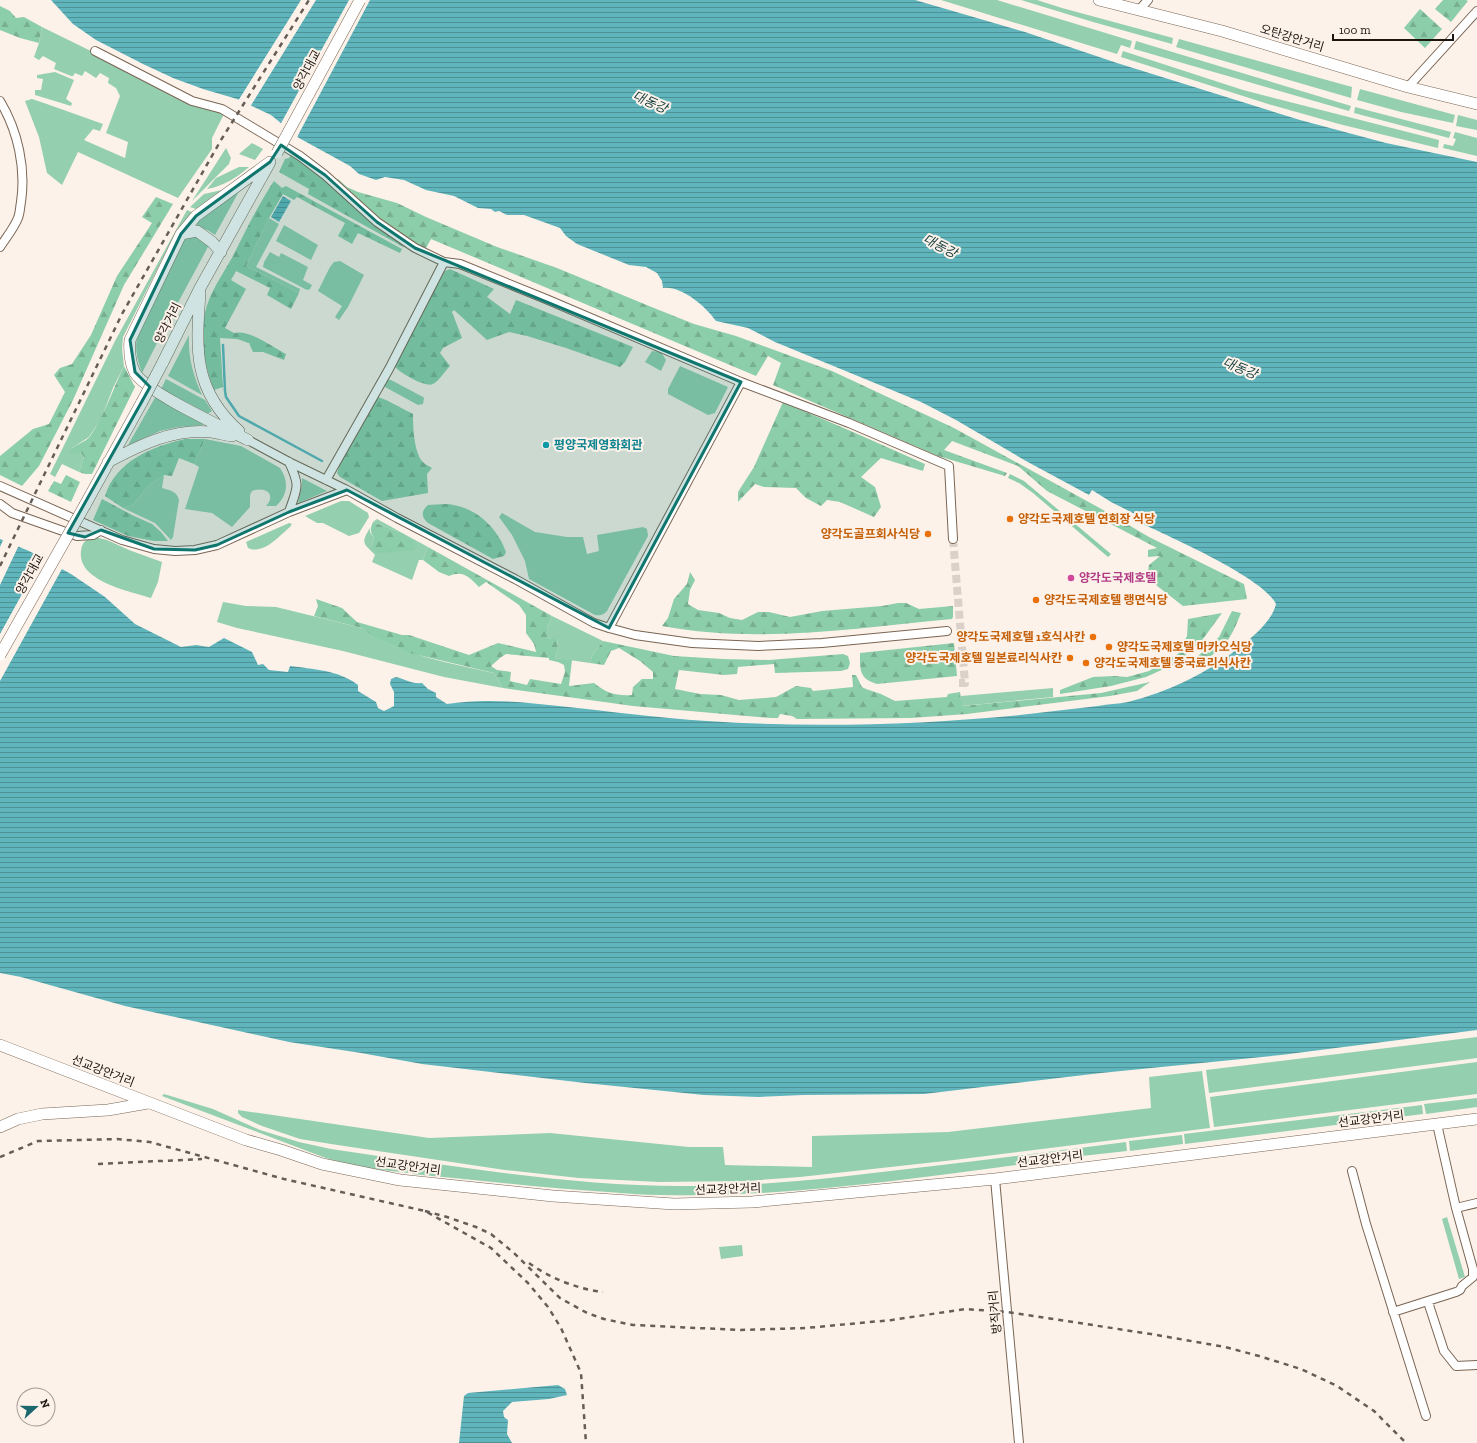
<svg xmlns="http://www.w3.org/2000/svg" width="1477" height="1443" font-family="'Zilla Slab','Noto Sans KR',serif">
<defs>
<pattern id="forest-firs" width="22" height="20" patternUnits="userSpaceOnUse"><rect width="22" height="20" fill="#8ccdaa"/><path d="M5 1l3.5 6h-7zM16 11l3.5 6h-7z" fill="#78af91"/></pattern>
<pattern id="water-rules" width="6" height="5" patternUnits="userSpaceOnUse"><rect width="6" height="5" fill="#5fb5bb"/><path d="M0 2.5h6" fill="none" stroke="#4e9296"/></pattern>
</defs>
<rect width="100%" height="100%" fill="#fcf2ea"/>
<!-- grass -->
<path fill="#94cfaf" d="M941 0H997L1132 41 1130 48 1121 45 1117 54Z
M1021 0H1037L1062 8 1173 38 1172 44 1093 22Z
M42 27 97 54 224 114 212 138V149L178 198 78 152 62 185 47 173 39 137 25 101 32 99 44 103 103 124 100 131 93 129 84 140 125 158 128 142 106 133 120 96 116 88 108 83 109 78 100 73 96 78 85 71 82 76 75 73 73 76H71L54 69 56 63 43 56 39 60 34 57 39 43Z
M1179 39 1352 87 1351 98 1176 47Z
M1136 41 1351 106 1349 111 1134 49Z
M1123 51 1243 90 1439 140 1438 148 1339 124 1268 104 1121 57Z
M55 72 74 80 66 99 72 103 71 106 35 95V90H41L43 79 37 78V75Z
M1360 89 1455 115 1453 123 1401 112 1357 100Z
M1355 107 1451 132 1449 138 1354 113Z
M1458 115 1477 120V130L1456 126Z
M1455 132 1477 138V156L1443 148 1444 144 1453 146 1456 139 1453 138Z
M252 143 263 149 255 160 239 154Z
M226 148 231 158 229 164 192 201Z
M239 167H249C236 178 224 186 207 189L216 178Z
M242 186 215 235C209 231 205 228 199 228L197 225V222Z
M222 190 196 209 190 207 204 194Z
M187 210 194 213 178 231 170 244 123 337 122 349 124 366 113 388 101 419 89 437 72 448 80 452 84 457 79 472 62 464 55 477 50 474 115 341Z
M269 218 279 224 256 267 300 289 299 293 246 266Z
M284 225 318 245 311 260 276 241Z
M195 236 200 238 209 245 166 325 142 373C137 358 134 349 138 333L183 242 186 238Z
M270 252 279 257 281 253 308 267 303 280 312 285 310 289 307 290 263 267 264 262Z
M340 261 364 275 348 307 339 320 335 317 342 306 318 291 330 267 334 262Z
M189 335C188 357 193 375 202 395L168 376Z
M652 351 661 352 666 360 661 371 645 362Z
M680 366 728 387 715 413 708 415 668 394V389Z
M166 379 205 400 212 411 209 413H207L161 389Z
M387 379 391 380 423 397 424 398 423 404 418 405 385 387 384 384Z
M156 396 203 423V425L178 427 160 431 128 445Z
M205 439 241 446 280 468C289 481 288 495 276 506H266C277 494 265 486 252 491L250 495V507L232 527 212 513 185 509 199 467 194 464Z
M164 475 162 488C169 490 177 491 179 500L173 537 171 540 155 523 123 508 133 505 149 485Z
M302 478 327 491 298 503 302 485Z
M341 501H349L368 513 369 517 359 533 349 536 323 523H317L305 516Z
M502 513 535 532 567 537H583L587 554 599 551 597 535 643 527 647 529 648 536 607 611C603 615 601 616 595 615L529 579 525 561 512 535 499 517Z
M377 519 428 547 423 560H419L412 580 372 562 375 555C364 543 360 544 370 528V532L374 538 372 546 414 540 402 533 373 522Z
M289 523 292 524 290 527C279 536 264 555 248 548L246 542Z
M95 537 107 540 129 550 162 562 158 582 151 598C129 591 77 581 81 551 82 541 87 539 95 537Z
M223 602 246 606 276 607 362 628C400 655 449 663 494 673L503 688 444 677 343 651 237 628 217 622Z
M552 616 603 641 592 656 590 663 555 658 558 649 557 638 547 639V628Z
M1053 688V697L961 706V696Z
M1477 1037V1058L1209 1093 1206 1070Z
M1477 1062V1094L1214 1127 1210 1097Z
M1202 1071 1210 1128 954 1160 800 1177 747 1181 659 1182 579 1178 505 1170 331 1144 300 1139 262 1126 242 1117 238 1113V1110L429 1138 550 1133 689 1147H723L725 1165 812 1167V1136L948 1132 1151 1108 1149 1077Z
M164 1094 213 1109 260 1130 299 1142 331 1149 412 1161 409 1173 354 1167 323 1157 162 1096Z
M1477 1098V1107L1426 1114 1424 1104Z
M1422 1105 1423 1114 1185 1144 1184 1134Z
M1182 1135 1183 1144 1130 1151 1129 1141Z
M1126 1142 1127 1151 1073 1157 1072 1149Z
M1070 1149 1071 1158C935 1175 798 1198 661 1195 643 1195 625 1193 608 1192 542 1188 477 1180 412 1174L416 1161C507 1174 599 1187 692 1186 767 1186 841 1177 916 1168 967 1162 1018 1156 1070 1149Z
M1447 1217 1465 1277 1459 1279 1442 1219Z
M742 1245 743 1256 721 1259 719 1247Z"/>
<!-- forest -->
<path fill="url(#forest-firs)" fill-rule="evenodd" d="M1443 0H1466L1468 1 1451 22 1435 9Z
M0 6 10 11 16 18 24 17 42 27 39 43 20 38 0 30Z
M1420 9 1442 29 1425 48 1404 28Z
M291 155 302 159 358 211 398 241 405 248 308 194 309 189 279 172 285 159 289 158Z
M338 179 347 187 358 192 397 203 426 217 497 247 557 268 654 308 694 324 736 336 832 371 954 428 1105 511 1149 537 1244 584 1247 599 1183 606 1147 578 1149 565 1160 556 1148 557V550L1157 548 1047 491 1018 466 952 441 944 450 1007 473 1005 476 938 456 773 385 781 363 768 356 756 376 431 239 425 250 364 207 334 180Z
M274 181 282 188 286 186 402 249 400 253 358 233 352 244 338 236 345 223 297 197 294 200 283 194 269 218 246 266 299 293 291 309 267 295 270 288 236 271 231 280 246 289 225 328 234 333C249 329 272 347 286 354L284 360 263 352H253L249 343 237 339 220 338 223 387 214 390C205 367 199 338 205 313 209 293 223 274 233 256 246 230 258 205 274 181Z
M156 197 173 204 124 285 73 400 39 466 22 486 0 475V456L33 429 49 424 65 392 54 375 60 368 72 364 91 335 117 276 152 223 142 217Z
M450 269 494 289 487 297 510 314 516 300 633 347 625 362 620 367 566 348 527 336 509 332 487 340 454 310 452 312 462 338 443 348 440 353 450 366C445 371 439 381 433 384 425 388 399 372 394 366L443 272Z
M124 366 135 387 92 474H85L79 472 84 457 80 452 73 454 69 452C74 444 86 443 91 435 105 414 113 389 124 366Z
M378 397 386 400 413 414C413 427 414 451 422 461 424 464 429 466 432 468L427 474 428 493 382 501 340 477 337 473 341 461 374 399Z
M783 402 853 432 925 464 923 471 881 458 861 477 875 487 881 507 874 517 840 502 827 500 821 506 806 498 796 488 764 487 755 484 738 502V492L754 467Z
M185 439H205L194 464 179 458 172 476 164 475 149 485 133 505 123 508 105 496C116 461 151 447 185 439Z
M1010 474 1024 481 1111 554 1108 557 1033 493 1019 483 1008 478Z
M66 475 80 482 71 502 48 491 54 481 61 484Z
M102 499 134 516 152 524 161 532 168 541H154L128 536 93 520Z
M428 505C436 505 446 503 453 505 478 509 498 529 506 552L504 556 493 559 428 523C421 517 421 511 428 505Z
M373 522 402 533 414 540 415 550 380 553 374 550 372 546 374 538C370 531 370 529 373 522Z
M428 547 552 616 547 628V639L557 637 558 649 555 658 572 660 569 686 594 683C606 693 616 696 632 695L633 687 642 679H653V672L640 661 619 648 611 651 604 665 590 663 592 656 603 641 674 656 723 659 769 660 843 654 848 656 850 663 848 669 841 671 775 673 774 664 738 667 737 674 724 675 679 670 675 689 700 694 721 695 739 700 776 697 796 686 811 688 813 691 853 687 852 675H856L862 687 866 689 881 694 895 701 947 697 948 694 960 692 962 706 1101 693 1150 682 1137 691 1110 696 967 714 911 718 797 719 792 716 780 714 778 718H771L633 706 503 688 494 673 410 653 374 637 362 628 314 616 318 606 316 599 342 608 357 622 402 635H409L469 655 498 643 536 652 534 644 526 633V615L519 605 486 582 479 587C469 577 463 570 449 576L439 572 423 560ZM506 654 549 658V660L558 662 564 665 565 672 561 684 530 679 527 685 510 681 511 672 497 670 491 666 500 658Z
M690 572 695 580 690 590 688 604 698 610 719 613 730 618 742 620 758 612H769L790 617 822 611 882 606 898 603H906L919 609 953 606V617L952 619C856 628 758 644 662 626L668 618 674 599 687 584Z
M1232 611 1241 613C1229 643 1224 650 1195 665L1193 663 1199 655 1219 637Z
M1222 613 1203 639 1177 663 1146 677 1111 686 1060 694V690L1093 677 1114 676 1127 677 1149 671 1178 654 1187 636 1188 619Z
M954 643 957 676 877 684C859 679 860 670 860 653Z"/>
<!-- water -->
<path fill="url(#water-rules)" d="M51 0H915L1025 32 1117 63 1300 120 1386 143 1477 162V1030L1281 1055 1101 1073 924 1094 803 1095 759 1097 704 1095 585 1083 422 1064 361 1053 289 1042 125 1006 21 977 0 973V539L29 551 71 574 105 597 135 624 181 647 196 645 209 647 224 638 252 652 258 665 263 664 269 670 288 672 290 666C312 669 339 670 358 685V691L376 702 378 708 384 711 394 706V692L390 684 391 679 396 677C405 679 411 684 422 683L428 689 436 693V697L447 704C484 698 522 702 559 706 608 711 657 718 707 721 811 728 916 725 1020 715 1046 712 1072 709 1098 706 1108 704 1118 704 1128 702 1169 692 1207 673 1240 647 1254 636 1272 621 1276 604 1264 578 1172 538 1143 524L1145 519 1111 502 1092 490 1089 495 1026 461 956 420 921 402 775 342 748 328 716 321C705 306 682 286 663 288L662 281 657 273 646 267 629 265 577 244 566 236 560 228 524 215H507L499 211 495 212 491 209 478 208 454 196 426 190 404 180 385 177 376 180 359 174 350 166 299 138 271 115 237 99 203 89 173 78 143 64 96 40 73 24Z
M283 196 291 201 279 222 271 217Z
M558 1385 565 1389 567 1395 549 1399 512 1402 503 1411 504 1417 508 1420 507 1434 512 1443H459L464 1396 468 1393Z"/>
<!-- pier -->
<path fill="#fcf2ea" d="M301 0H316L250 107 238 101Z
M349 0H370L296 139 280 125Z
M4 538 19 545 0 585V547Z
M43 556 63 567 0 681V634Z"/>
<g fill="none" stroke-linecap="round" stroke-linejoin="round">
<!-- stream -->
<path stroke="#5fb5bb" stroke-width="2.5" d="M223 345 225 391 226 397 239 416 322 461"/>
<!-- minor-tunnel -->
<path stroke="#dbd1c9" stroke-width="8" stroke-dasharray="8 4" stroke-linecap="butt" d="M953 539 965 683H959"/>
<defs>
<path id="minor" d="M1139 10 1148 0
M95 51 192 101 222 109 300 156 325 175 377 222 415 248 444 262
M1408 87 1477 11
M0 101C18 131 26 168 21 202 20 207 20 213 18 218 14 228 6 238 0 247
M741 382 849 423 949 466 953 539
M248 440 289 462 347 490 397 518 515 579 594 623 609 628 635 635 692 643 758 646 822 643 947 631
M326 480 389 369 444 262 460 264 546 299 741 382 609 628
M0 486 122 540 154 549 175 551 195 550 217 545 289 512C297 487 301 488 289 462
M0 504 12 513 77 536 93 535 101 530
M289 512 347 490
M1352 1171 1366 1224 1426 1416
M995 1179 1019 1443
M1456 1208 1477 1203
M1428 1302 1444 1351 1456 1366 1477 1365
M1393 1312 1456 1292 1460 1290 1462 1286 1473 1277V1269L1456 1208 1437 1124"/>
<path id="major" d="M1099 0 1222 31 1408 87 1477 104
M181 234 197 231 212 242 221 252
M200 293C196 350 193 390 239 431
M162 364 200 288 269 164
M248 440C223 427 149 394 135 373 130 363 129 351 130 340L181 234 196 216 270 162
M108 462C140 445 174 428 211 432 218 433 225 435 232 436
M85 505 142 402
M0 1045 246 1140 281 1150 322 1164 400 1180 553 1196 674 1204 752 1202 995 1179 1477 1119
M0 1127 18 1119 42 1114 108 1110 148 1103"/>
</defs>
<!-- minor casing -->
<use href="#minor" stroke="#7a6553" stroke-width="10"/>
<!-- major casing -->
<use href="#major" stroke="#7a6553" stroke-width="12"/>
<!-- minor -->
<use href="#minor" stroke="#fff" stroke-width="8"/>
<!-- major -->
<use href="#major" stroke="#fff" stroke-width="11"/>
<!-- rail -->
<path stroke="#665e56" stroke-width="2.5" stroke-dasharray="5 5" stroke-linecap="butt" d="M0 566 122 314 221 140 309 0
M0 1157 38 1141 117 1139 150 1142 284 1179 425 1211 491 1248 528 1283 548 1307 561 1328 581 1373 586 1443
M98 1164 202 1159
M425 1211 447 1217 476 1227 491 1234 514 1253 560 1298 587 1313 604 1319 633 1325 740 1330 806 1328 892 1320 965 1309 1007 1312 1151 1334 1225 1347 1259 1356 1301 1369 1337 1386 1374 1411 1406 1443
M529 1263C550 1278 577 1289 603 1292"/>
<defs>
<path id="major-bridge" d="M277 153 360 0
M142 402 162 364
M0 655 85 505"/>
</defs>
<!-- major-bridge casing -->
<use href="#major-bridge" stroke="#7a6553" stroke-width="12" stroke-linecap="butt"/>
<!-- major-bridge -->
<use href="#major-bridge" stroke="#fff" stroke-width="11"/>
</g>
<!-- marked area -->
<path fill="#0f766e" fill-opacity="0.2" stroke="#0f766e" stroke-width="3" stroke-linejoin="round" d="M281 145 325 175 377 222 415 248 741 382 609 628 347 490 289 512 217 545 195 550 154 549 101 530 85 537 68 533 150 387 135 372 130 340 181 234 196 216 270 162Z"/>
<!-- markers -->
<circle fill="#0f9aa8" stroke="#fcf2ea" stroke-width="1.5" cx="546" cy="445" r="4"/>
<g fill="#e8710a" stroke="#fcf2ea" stroke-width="1.5">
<circle cx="1010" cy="519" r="4"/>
<circle cx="928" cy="534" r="4"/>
<circle cx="1036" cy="600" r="4"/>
<circle cx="1093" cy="637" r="4"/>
<circle cx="1109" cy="647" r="4"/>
<circle cx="1070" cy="658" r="4"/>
<circle cx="1086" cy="663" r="4"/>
</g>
<circle fill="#d1479c" stroke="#fcf2ea" stroke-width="1.5" cx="1071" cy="578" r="4"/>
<g text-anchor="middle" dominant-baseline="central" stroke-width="4" stroke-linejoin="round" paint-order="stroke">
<!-- street labels -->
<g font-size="12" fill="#1d150e" stroke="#fcf2ea">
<text transform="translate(1292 38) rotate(17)">오탄강안거리</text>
<text transform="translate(307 70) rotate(-62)">양각대교</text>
<text transform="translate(168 323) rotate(-63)">양각거리</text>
<text transform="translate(30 574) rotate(-61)">양각대교</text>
<text transform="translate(103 1071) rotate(21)">선교강안거리</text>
<text transform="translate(1371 1119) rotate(-7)">선교강안거리</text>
<text transform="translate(1050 1159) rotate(-7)">선교강안거리</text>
<text transform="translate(408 1166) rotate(8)">선교강안거리</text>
<text transform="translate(728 1189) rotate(-2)">선교강안거리</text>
<text transform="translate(995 1312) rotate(-95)">방직거리</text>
</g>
<!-- culture labels -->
<g font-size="12" font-weight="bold" fill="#0d838f" stroke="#fcf2ea" text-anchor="start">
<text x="554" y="445">평양국제영화회관</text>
</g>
<!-- food labels -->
<g font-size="12" font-weight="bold" fill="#c56008" stroke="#fcf2ea" text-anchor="start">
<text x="1018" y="519">양각도국제호텔 연회장 식당</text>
<text x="920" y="534" text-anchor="end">양각도골프회사식당</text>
<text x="1044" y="600">양각도국제호텔 랭면식당</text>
<text x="1085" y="637" text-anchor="end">양각도국제호텔 1호식사칸</text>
<text x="1117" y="647">양각도국제호텔 마카오식당</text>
<text x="1062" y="658" text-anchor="end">양각도국제호텔 일본료리식사칸</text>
<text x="1094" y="663">양각도국제호텔 중국료리식사칸</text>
</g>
<!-- hotel labels -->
<g font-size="12" font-weight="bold" fill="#b23c85" stroke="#fcf2ea" text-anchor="start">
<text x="1079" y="578">양각도국제호텔</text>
</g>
<!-- water labels -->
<g font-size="13" font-style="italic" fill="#123c3e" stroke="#fcf2ea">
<text transform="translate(650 102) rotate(24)">대동강</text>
<text transform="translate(940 246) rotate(27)">대동강</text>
<text transform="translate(1240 368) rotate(22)">대동강</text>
</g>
</g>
<!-- north arrow -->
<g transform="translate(36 1407) rotate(69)"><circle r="19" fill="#fcf2ea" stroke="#a39a92"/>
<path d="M0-3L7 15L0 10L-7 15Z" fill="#1a676e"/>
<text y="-6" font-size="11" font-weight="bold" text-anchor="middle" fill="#1d150e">N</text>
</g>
<!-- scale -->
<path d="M1333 34v6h120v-6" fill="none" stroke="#1d150e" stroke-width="2"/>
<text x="1339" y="34" font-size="12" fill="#1d150e" stroke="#fcf2ea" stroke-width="3" paint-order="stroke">100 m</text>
</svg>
